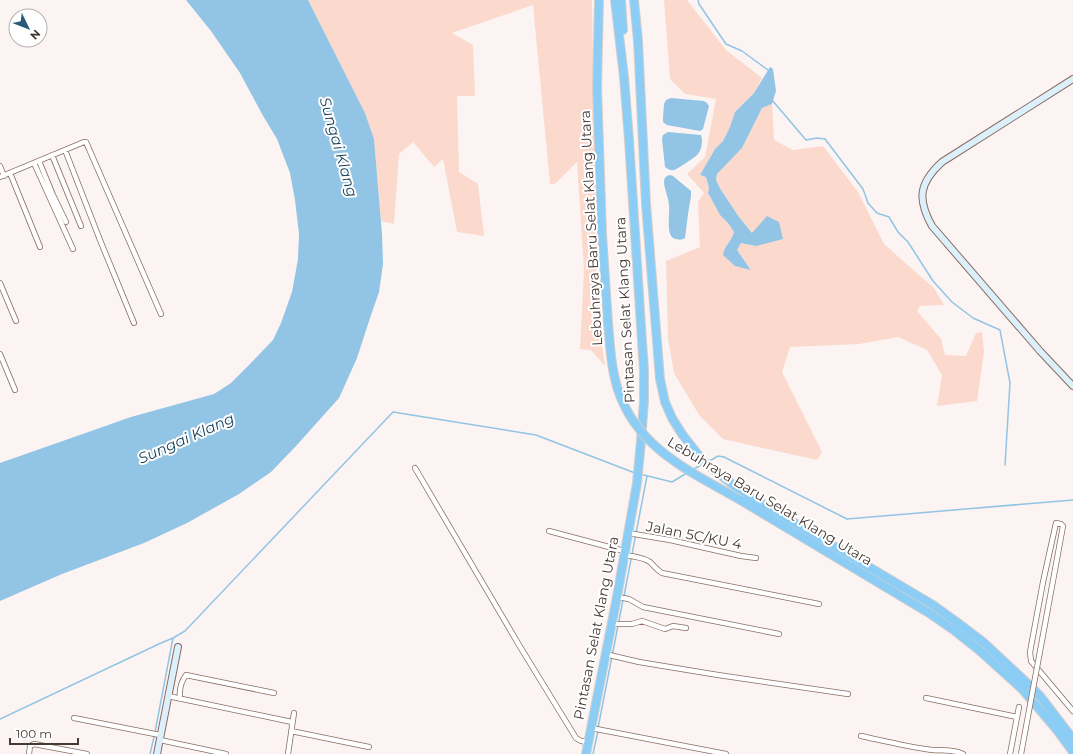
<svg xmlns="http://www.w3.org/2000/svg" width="1073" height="754" font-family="Montserrat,sans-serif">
<rect width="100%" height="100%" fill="#fbf4f2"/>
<!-- green -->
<path fill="#fbdacd" d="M308 0H592L597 311 605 366 591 350 580 349 584 270 577 162 555 184H550L533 5 452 33 473 45 475 96H457L459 172 478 184 484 236 457 232 443 159 434 167 413 142 399 154 394 224 381 221 374 139 365 113Z
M664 0H687L726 50 762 78 754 93 735 112 730 127 723 141 715 149 700 175 706 177 709 188 708 193 713 202 720 215 728 223 734 232 733 237 724 250 751 269 737 250 741 243 756 246 753 234 739 217 721 190 716 180 717 174 742 148 762 108 772 104 774 140 793 150 823 146 858 192 884 244 934 288 944 305 920 306 917 311 941 339 945 355 966 356 976 333 982 332 984 352 977 401 937 406 942 375 927 350 898 337 859 344 790 347 782 372 822 452 817 460 723 439 699 415 674 373 668 339 666 261 700 247 698 202 704 193 687 174 705 157 716 99 685 94 670 79Z"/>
<!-- water -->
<path fill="#92c4e5" d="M186 0H308L365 113 374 139 382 234 383 264 379 292 369 321 357 358 344 387 339 398 296 446 271 472 239 494 187 523 144 543 62 574 0 601V463L131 417 214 394 231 383 249 365 273 340 281 323 292 292 298 259 299 234 295 200 290 173 277 139 262 114 240 73 211 31Z
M770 67 773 69 776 91 772 104 762 108 742 148 717 174 716 180 721 190 739 217 752 233 767 216 779 222 783 239 756 246 741 243 737 250 751 270 735 266 723 255C724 246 732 241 734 232L728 223 720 215 713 202 708 193 709 188 706 177 700 175 715 149 723 141 730 127 735 112 754 93Z
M671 98 704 101 707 103 709 106 703 129 700 131 667 125 663 122V118L664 104 666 100Z
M668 132 701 135C703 140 702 149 698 154 697 156 676 170 674 170 671 171 668 169 665 167L662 139 663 135Z
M670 175 673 176 691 191V196L688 214 685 238C682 240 680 240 676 239 665 238 670 214 669 206 669 198 664 189 664 181 665 177 666 176 670 175Z"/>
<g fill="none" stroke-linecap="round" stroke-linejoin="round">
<!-- stream -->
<path stroke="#92c4e5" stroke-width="1.5" d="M698 0 699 4 726 44 742 51 768 70
M772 100 806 140 817 138 825 139 863 189 868 203 877 213 889 217 898 232 908 242 933 281 952 302 973 318 1000 330 1010 383 1005 465
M708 462 718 456 724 457 847 519 1073 500
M694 469 703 464
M640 474 672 482 687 473
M624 596 647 476
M0 719 161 643 173 638 185 631 393 412 536 435 635 473
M598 728 623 600
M155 732 173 638
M150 754 154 737
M593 754 598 731"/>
<defs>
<path id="street" d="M65 150 100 240 134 323
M52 155 81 226
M39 161 53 195 66 222
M34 163 73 249
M0 166 4 176
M10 173 40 247
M0 177 84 142H86L161 314
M0 283 16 321
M0 354 15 390
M415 468 519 645 576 738 581 741 588 742
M549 531 624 551
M628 533 670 540 741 556 756 558
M624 555C632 556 643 557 650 562 654 566 657 570 662 573L819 604
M617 597 629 599 643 607 779 634
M1048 608 1063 526 1061 524 1056 523 1043 582 1030 652 1031 661 1073 711
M611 624H632L642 621 665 629 673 626 686 628
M605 654 639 662 718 675 848 694
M168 696 292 722
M926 698 1017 717
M180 699C179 690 180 683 186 675L274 693
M74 718 160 735
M591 728 726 754
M291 731 369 747
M861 736C884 741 908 747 932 750 943 751 953 749 963 754
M160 740 226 754
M29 754 30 746 34 744 87 754
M288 754 294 713
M1010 754 1019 707"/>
<path id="secondary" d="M1073 79 942 162C919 183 917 199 932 226L1040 351 1073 386
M157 754 178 647"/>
<path id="highway" d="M599 0 597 87 602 233 608 323
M621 0 623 30
M634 0 638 41 646 204 660 379 665 402 672 418 682 434 703 461 714 470 741 491 933 605 958 623 983 642 1026 682 1040 696 1073 739
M742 501 929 613 955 631 979 650 1022 689 1057 730 1073 752
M586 754 617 597 637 483 641 441 644 401V370L641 326 629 140 624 77 615 0"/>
</defs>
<!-- street casing -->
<use href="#street" stroke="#886d62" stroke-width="6"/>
<!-- secondary casing -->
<use href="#secondary" stroke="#886d62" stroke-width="8"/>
<!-- highway casing -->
<use href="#highway" stroke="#d3cfce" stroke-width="10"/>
<!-- street -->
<use href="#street" stroke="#fff" stroke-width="4.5"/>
<!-- secondary -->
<use href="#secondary" stroke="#dcf0fc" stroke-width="6"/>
<!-- highway -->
<use href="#highway" stroke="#8ccdf6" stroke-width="8"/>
<defs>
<path id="street-bridge" d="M1021 754 1048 608"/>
<path id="highway-bridge" d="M608 323C610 345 611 368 618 390 638 450 692 472 742 501"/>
</defs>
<!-- street-bridge casing -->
<use href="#street-bridge" stroke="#886d62" stroke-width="6" stroke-linecap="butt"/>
<!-- highway-bridge casing -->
<use href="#highway-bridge" stroke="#d3cfce" stroke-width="10" stroke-linecap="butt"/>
<!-- street-bridge -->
<use href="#street-bridge" stroke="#fff" stroke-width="4.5"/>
<!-- highway-bridge -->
<use href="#highway-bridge" stroke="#8ccdf6" stroke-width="8"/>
</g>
<g text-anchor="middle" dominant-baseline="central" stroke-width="4" stroke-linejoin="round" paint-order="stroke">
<!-- street labels -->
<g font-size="14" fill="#463934" stroke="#fff">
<text transform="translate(591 228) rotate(-93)">Lebuhraya Baru Selat Klang Utara</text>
<text transform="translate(625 310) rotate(-93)">Pintasan Selat Klang Utara</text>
<text transform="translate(770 501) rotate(31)">Lebuhraya Baru Selat Klang Utara</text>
<text transform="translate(694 535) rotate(11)">Jalan 5C/KU 4</text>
<text transform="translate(596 628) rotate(-79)">Pintasan Selat Klang Utara</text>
</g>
<!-- water labels -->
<g font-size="15" font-style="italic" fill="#153e55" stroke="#fff">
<text transform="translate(339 147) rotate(74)">Sungai Klang</text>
<text transform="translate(186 438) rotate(-24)">Sungai Klang</text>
</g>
</g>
<!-- north arrow -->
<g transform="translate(28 28) rotate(133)"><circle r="19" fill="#ffffff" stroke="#b5b0ae"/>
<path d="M0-3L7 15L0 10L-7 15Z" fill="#295b79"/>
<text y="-6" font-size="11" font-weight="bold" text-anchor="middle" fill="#463934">N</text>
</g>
<!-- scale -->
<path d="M10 738v6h68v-6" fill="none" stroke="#463934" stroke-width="2"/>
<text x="16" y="738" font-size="12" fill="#463934" stroke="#ffffff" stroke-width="3" paint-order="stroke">100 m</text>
</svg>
